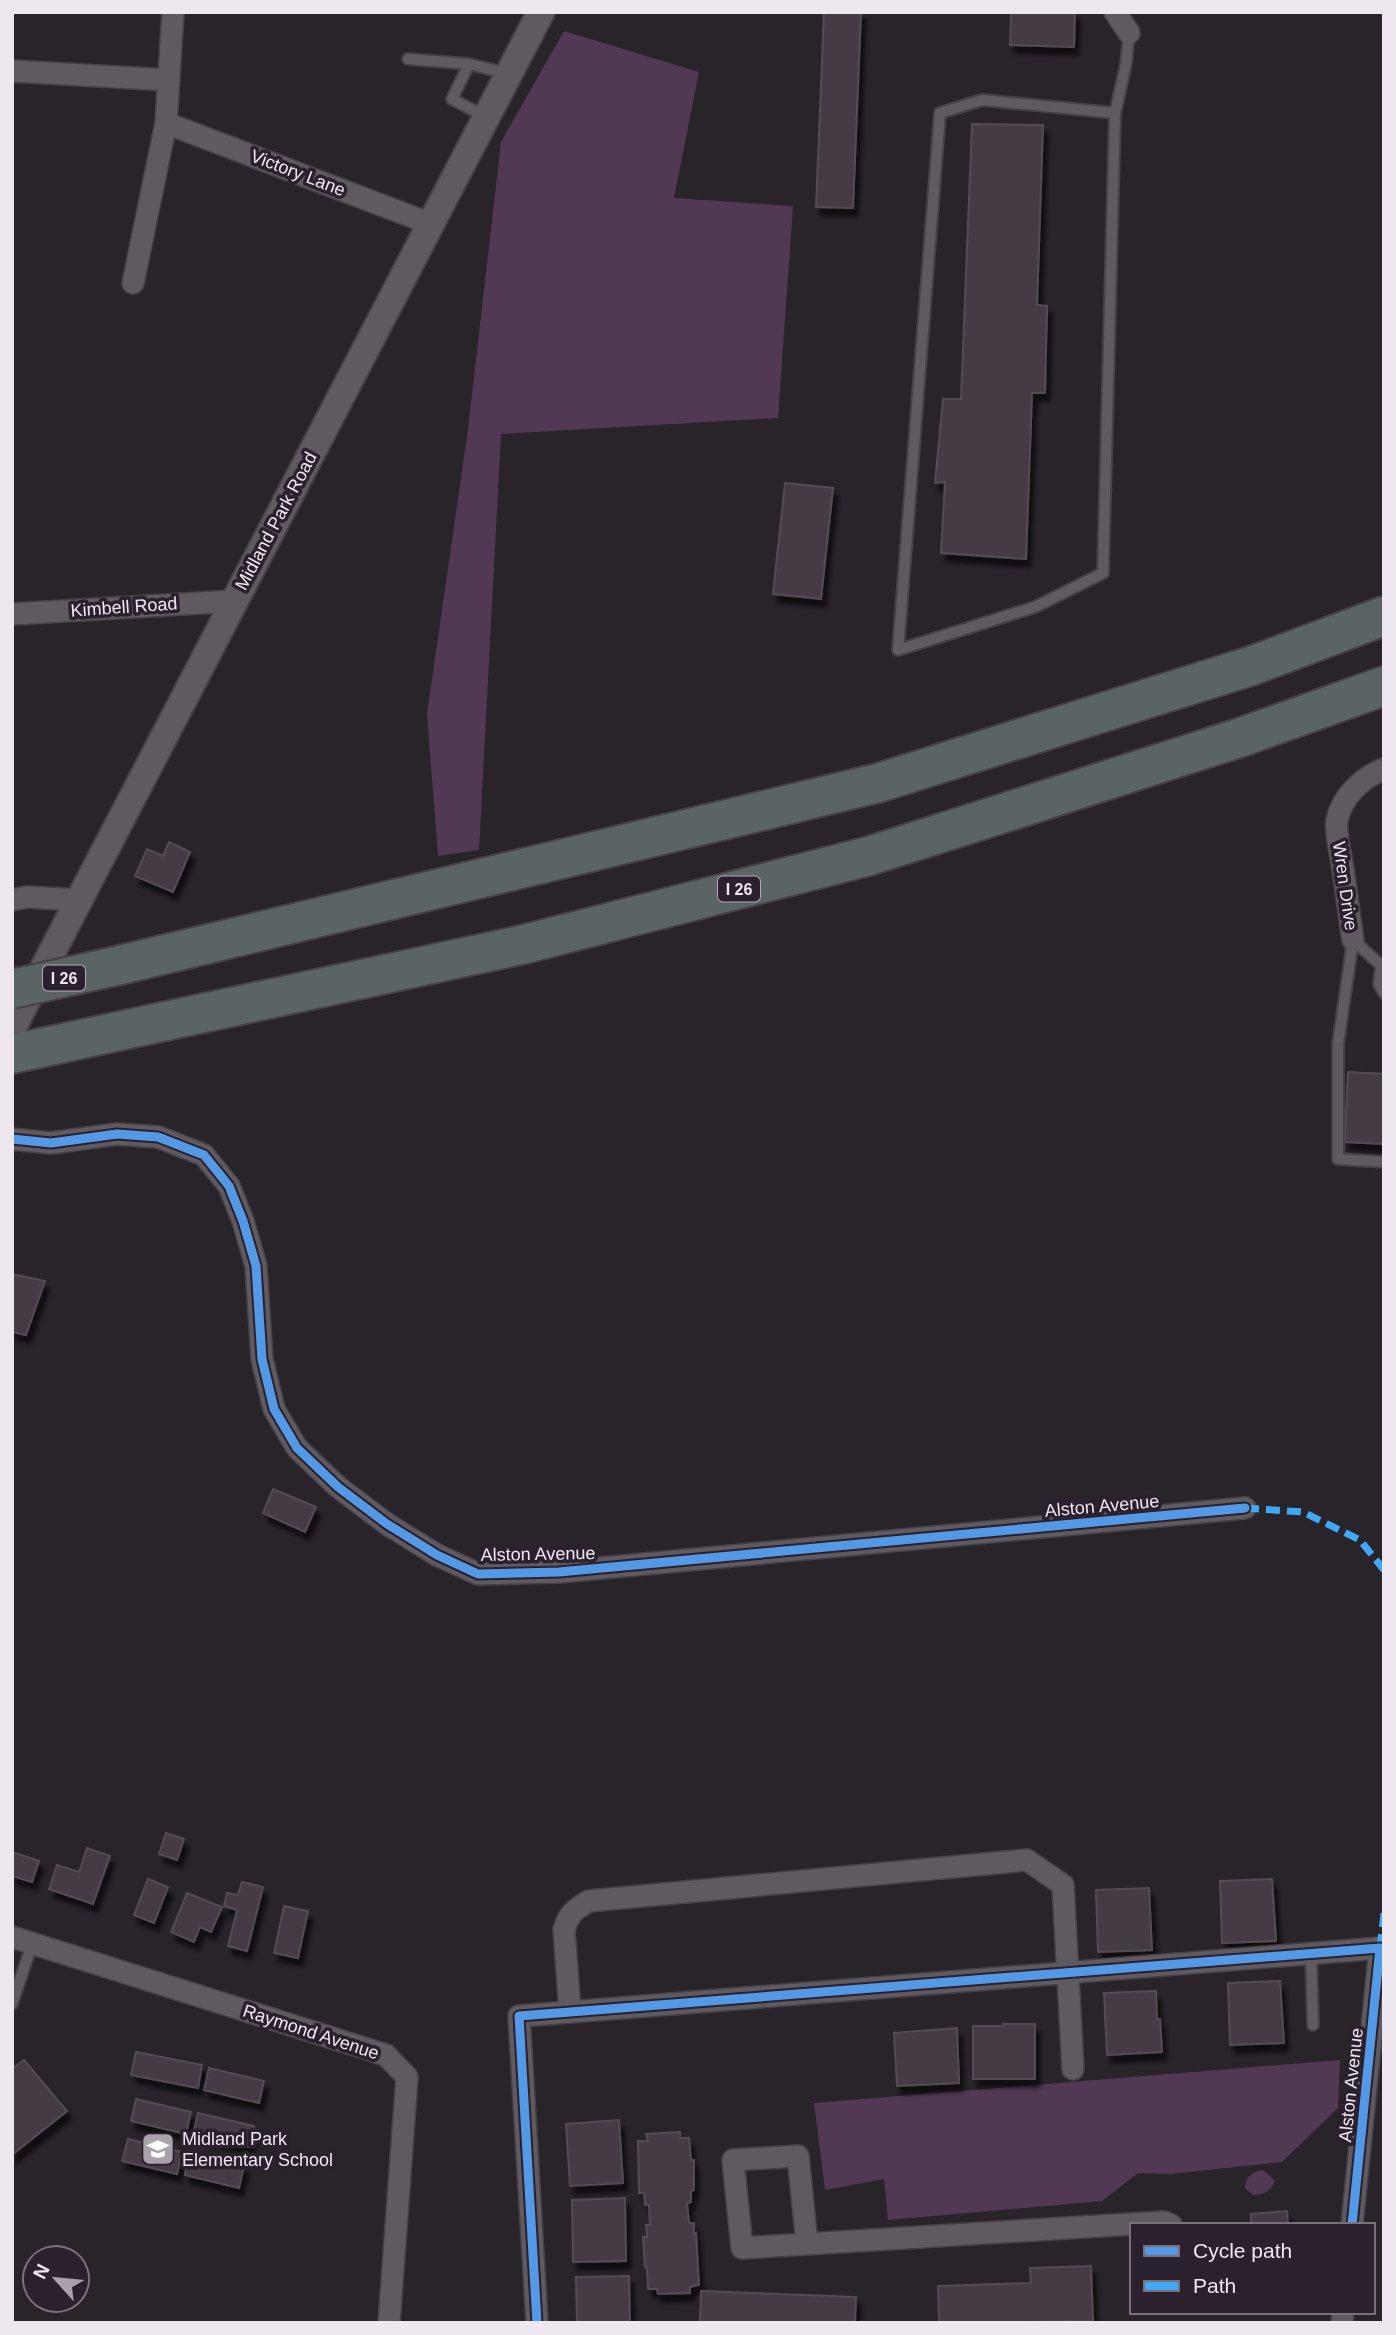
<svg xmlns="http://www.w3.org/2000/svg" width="1396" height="2335" font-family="Helvetica,sans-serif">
<defs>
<filter id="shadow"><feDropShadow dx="4.5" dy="8" stdDeviation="2" flood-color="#0009"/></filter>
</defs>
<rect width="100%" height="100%" fill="#29232a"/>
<!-- green -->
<path fill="#513954" d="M564 31 699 72 674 198 793 206 778 418 501 434 479 850 438 856 427 714 468 429 501 142Z
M1340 2060 1338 2108 1282 2162 1171 2174 1138 2173 1102 2201 888 2220 884 2179 825 2190 814 2103Z
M1260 2170 1266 2172 1275 2181C1270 2191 1265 2195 1253 2195L1245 2188C1246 2177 1250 2174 1260 2170Z"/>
<!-- building -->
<path fill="#443a45" stroke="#524d53" stroke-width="2" filter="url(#shadow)" d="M824 12H861L853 208 816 207Z
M1011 12H1075L1074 47 1010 45Z
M972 124 1043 125 1037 305 1047 306 1045 393H1032L1026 559 941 553 945 482 935 483 943 399H961Z
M785 483 833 488 821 599 773 594Z
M169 842 190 852 173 892 135 876 147 849 163 856Z
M1348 1072 1384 1074V1144L1345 1142Z
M12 1274 45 1281 26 1335 12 1332Z
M273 1489 316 1507 305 1532 263 1513Z
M166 1833 184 1839 177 1860 159 1854Z
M87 1848 110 1856 93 1904 49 1889 57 1865 79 1872Z
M12 1852 39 1861 32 1882 12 1876Z
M148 1879 168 1887 154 1923 134 1915Z
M1272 1879 1276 1941 1222 1943 1220 1881Z
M242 1882 263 1887 247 1951 228 1946 237 1910 224 1906 227 1893 238 1895Z
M1149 1888 1152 1950 1098 1952 1096 1890Z
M187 1893 222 1907 211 1932 200 1927 194 1942 171 1932Z
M284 1906 308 1911 298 1958 274 1953Z
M1280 1981 1284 2043 1230 2045 1228 1983Z
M1156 1991 1157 2019H1160L1162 2052 1107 2055 1104 1993Z
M1003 2024H1035V2079H973V2026H1003Z
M957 2028 959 2083 897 2086 894 2033Z
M136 2052 202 2065 198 2088 131 2075Z
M24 2060 67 2111 12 2155V2069Z
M209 2068 264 2081 259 2103 204 2090Z
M136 2099 191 2112 186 2134 131 2121Z
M198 2113 254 2126 249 2147 193 2135Z
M619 2120 623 2183 570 2186 566 2124Z
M680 2132V2138H689L691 2160H694V2190L691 2191V2202L687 2203 689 2223H694V2234L696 2233 699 2285 690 2287V2293L658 2294 657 2289H648L647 2268 645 2267 643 2237H647L646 2225H650L649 2205H645L644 2193H639L638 2141H648L646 2134Z
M128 2139 182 2152 177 2174 122 2161Z
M189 2153 244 2166 239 2188 185 2175Z
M625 2198 626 2261 573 2262 572 2200Z
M1287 2211 1288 2225H1251V2214Z
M1091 2266 1093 2321 939 2323 938 2286 1031 2283 1030 2268Z
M629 2276 630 2323H577L576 2277Z
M701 2291 856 2297 855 2323H700Z"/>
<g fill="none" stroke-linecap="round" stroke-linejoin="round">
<defs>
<path id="service" d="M408 59 469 64 509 74
M469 64 452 99 486 117
M1115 113 1103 573 1035 607 898 650 940 113 982 100 1115 113 1126 64 1129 33
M1353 940 1338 1044V1159L1384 1162
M1353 940 1384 968
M1381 967 1379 984 1384 993
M1311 1953 1313 2025
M12 2004 32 1944"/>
<path id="minor" d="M1115 12 1129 33
M12 71 169 80
M166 123 431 224
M133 283 166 123 173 12
M12 614 235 601
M12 900 27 897 79 900
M1353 940C1349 914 1346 889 1342 863 1340 850 1335 834 1337 820 1342 796 1363 777 1384 769
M12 1139 51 1143 117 1134 158 1137 204 1155 229 1186 243 1221 256 1266 262 1359 274 1409 297 1448 338 1487 387 1524 437 1555 478 1574 559 1572 1245 1508
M12 1937 386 2055 407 2077 389 2323
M570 2011 564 1930C568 1914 575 1909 589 1901L1027 1860 1063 1885 1073 2069
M807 2244 798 2156 733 2160 742 2248 1164 2222 1171 2225
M537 2323 519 2016 1380 1948 1352 2225
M1342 2323 1343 2312"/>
<path id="tertiary" d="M12 1029 541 12"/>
<path id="motorway" d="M116 966 878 783 1251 666 1384 616
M12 1054 521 945 869 856 1239 738 1384 686"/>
</defs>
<!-- service casing -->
<use href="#service" stroke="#464146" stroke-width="14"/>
<!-- minor casing -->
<use href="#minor" stroke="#464146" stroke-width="24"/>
<!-- tertiary casing -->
<use href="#tertiary" stroke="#464146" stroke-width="30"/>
<!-- motorway casing -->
<use href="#motorway" stroke="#464146" stroke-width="42"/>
<!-- service -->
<use href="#service" stroke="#5f5a60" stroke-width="10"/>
<!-- minor -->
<use href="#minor" stroke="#5f5a60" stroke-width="21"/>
<!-- tertiary -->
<use href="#tertiary" stroke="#5f5a60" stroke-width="26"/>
<!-- motorway -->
<use href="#motorway" stroke="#5b6464" stroke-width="38"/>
<defs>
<path id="motorway-bridge" d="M12 989 116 966"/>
</defs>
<!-- motorway-bridge casing -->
<use href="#motorway-bridge" stroke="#464146" stroke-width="42" stroke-linecap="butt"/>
<!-- motorway-bridge -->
<use href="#motorway-bridge" stroke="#5b6464" stroke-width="38"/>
<!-- quiet -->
<path stroke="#3fa9f5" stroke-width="7" stroke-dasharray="14 7" stroke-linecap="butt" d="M1245 1508 1303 1512 1360 1540 1384 1570
M1380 1948 1384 1913"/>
<defs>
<path id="cycleway" d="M12 1139 51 1143 117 1134 158 1137 204 1155 229 1186 243 1221 256 1266 262 1359 274 1409 297 1448 338 1487 387 1524 437 1555 478 1574 559 1572 1245 1508
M537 2323 519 2016 1380 1948 1352 2225"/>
</defs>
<!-- cycleway casing -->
<use href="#cycleway" stroke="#2b202d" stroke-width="13"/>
<!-- cycleway -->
<use href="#cycleway" stroke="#5399e6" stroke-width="9"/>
</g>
<!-- icons -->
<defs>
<symbol id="school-square" viewBox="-11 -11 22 22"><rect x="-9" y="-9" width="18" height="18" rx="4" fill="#aaa2aa" stroke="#2b202d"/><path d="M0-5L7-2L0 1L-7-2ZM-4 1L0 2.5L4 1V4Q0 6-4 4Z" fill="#fff"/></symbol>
</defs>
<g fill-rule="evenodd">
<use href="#school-square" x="139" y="2130" width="38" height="38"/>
</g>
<g text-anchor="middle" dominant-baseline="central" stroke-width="7" stroke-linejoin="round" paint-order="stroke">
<!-- shield labels -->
<g fill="#2b202d" stroke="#b4abb5" stroke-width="2">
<rect x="718" y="876.5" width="42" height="25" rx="5"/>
<rect x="43" y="965.5" width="42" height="25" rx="5"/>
</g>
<g font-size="16" font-weight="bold" fill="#efe7ef">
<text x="739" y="889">I 26</text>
<text x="64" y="978">I 26</text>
</g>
<!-- street labels -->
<g font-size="18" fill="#efe7ef" stroke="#2b202d">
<text transform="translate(298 173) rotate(21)">Victory Lane</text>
<text transform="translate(276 521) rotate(-62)">Midland Park Road</text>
<text transform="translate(124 607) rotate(-4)">Kimbell Road</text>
<text transform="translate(1345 886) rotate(82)">Wren Drive</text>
<text transform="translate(1102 1506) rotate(-5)">Alston Avenue</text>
<text transform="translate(538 1554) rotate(-1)">Alston Avenue</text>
<text transform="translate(311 2032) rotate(18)">Raymond Avenue</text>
<text transform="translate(1351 2085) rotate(-84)">Alston Avenue</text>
</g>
<!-- poi labels -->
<g font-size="18" fill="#efe7ef" stroke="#2b202d" text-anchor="start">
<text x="182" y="2139">Midland Park<tspan x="182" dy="21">Elementary School</tspan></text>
</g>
</g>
<!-- border -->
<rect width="1396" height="2335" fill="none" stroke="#efe7ef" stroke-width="28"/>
<!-- legend -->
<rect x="1130" y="2223" width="245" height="91" fill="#2b202d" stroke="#79707b" stroke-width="2"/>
<rect x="1144" y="2246" width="35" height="10" fill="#5399e6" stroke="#79707b" stroke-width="2"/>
<text x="1193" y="2258" font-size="21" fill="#efe7ef">Cycle path</text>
<rect x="1144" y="2281" width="35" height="10" fill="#3fa9f5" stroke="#79707b" stroke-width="2"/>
<text x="1193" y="2293" font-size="21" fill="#efe7ef">Path</text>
<!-- north arrow -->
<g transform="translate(56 2279) rotate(297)"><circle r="33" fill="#2b202d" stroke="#79707b" stroke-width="2"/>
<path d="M0-5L12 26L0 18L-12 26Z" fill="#aaa2aa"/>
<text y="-10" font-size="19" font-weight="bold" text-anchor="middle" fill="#efe7ef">N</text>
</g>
</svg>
